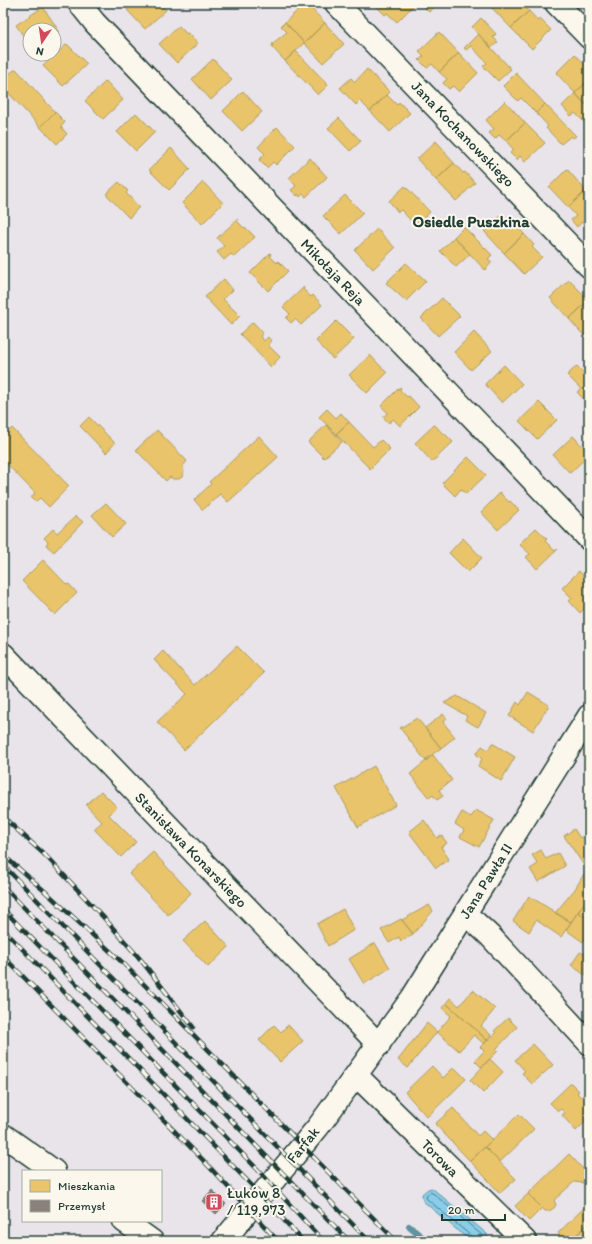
<svg xmlns="http://www.w3.org/2000/svg" width="592" height="1244" font-family="Itim,sans-serif">
<rect width="100%" height="100%" fill="#e9e3ea"/>
<filter id="ink" filterUnits="userSpaceOnUse"><feTurbulence type="fractalNoise" baseFrequency=".025" numOctaves="2"/><feDisplacementMap in="SourceGraphic" scale="8" xChannelSelector="R" yChannelSelector="G"/><feConvolveMatrix kernelMatrix="1 2 1 2 8 2 1 2 1" color-interpolation-filters="sRGB"/></filter>
<g filter="url(#ink)">
<!-- water -->
<path fill="#89cdea" stroke="#5f93a1" d="M432 1188 487 1234 488 1241H470L423 1201 422 1194 428 1189Z"/>
<!-- homes -->
<path fill="#e9c46a" stroke="#ac9c5a" d="M134 3H159L166 10 145 29 127 10Z
M306 3 325 23 304 43 285 22Z
M375 3H411L414 5 397 22 387 13 385 15 374 4Z
M421 3H439L429 12Z
M496 3H521L529 11 511 28 491 7Z
M43 7 59 31 54 34V30H30V46L16 25Z
M529 11 538 21 540 19 551 30 532 49 511 28Z
M481 18 496 34 493 37 498 42 491 48 472 27Z
M285 22 304 43 285 61 272 47 273 43 287 32 281 26Z
M325 23 344 44 323 63 304 43Z
M179 26 187 34 188 33 198 43 177 63 159 44Z
M439 32 459 53 439 72 432 64 427 68 419 60 424 56 419 51Z
M478 34 511 69 498 81 483 66 487 63 471 46 466 50 464 48Z
M67 44 87 64 63 86 43 66Z
M296 51 328 85 318 95 285 61Z
M459 53 478 73 459 92 453 86 449 89 443 83 447 79 439 72Z
M575 54 589 69V80L575 93 556 73Z
M213 59 232 80 211 100 192 79Z
M16 69 55 112 40 127 3 87V78Z
M367 69 390 92 370 111 360 101 356 105 340 88 351 78 355 82Z
M516 73 545 104 536 113 521 98 518 101 503 86Z
M589 80V108L575 93Z
M106 81 123 100 103 119 85 101Z
M243 91 262 112 242 131 223 111Z
M575 93 589 108V119L585 123 575 113 571 116 562 106Z
M387 95 397 105 399 102 410 113 390 132 370 111Z
M505 101 525 123 506 141 499 135 495 139 489 133 494 129 486 120Z
M545 104 576 136 573 138 571 136 561 144 546 128 548 126 536 113Z
M55 112 65 122 61 127 67 134 57 144 40 127Z
M136 113 155 132 136 151 117 132Z
M339 118 361 141 350 151 328 128Z
M525 123 545 143 525 162 520 156 517 160 510 153 514 150 506 141Z
M277 127 295 146 276 165 273 162 267 168 259 160 265 154 258 147Z
M436 141 446 152 445 153 454 163 436 180 417 159Z
M171 148 190 169 169 190 149 170Z
M310 158 327 177 306 197 303 194 300 197 298 194 297 196 291 190 296 186 289 178Z
M454 163 463 173 465 172 475 183 456 201 436 180Z
M567 169 586 191 568 207 549 187Z
M119 182 128 191 126 193 139 207 129 218 106 194Z
M203 182 223 203 202 224 182 203Z
M405 186 430 212 416 226 401 210 398 212 389 201Z
M586 191 589 193V226L587 228 582 222 577 227 571 220 576 216 568 207Z
M345 195 363 213 341 234 323 216Z
M502 215 511 225 514 223 524 234 504 253 484 231Z
M238 219 237 221 244 228 245 227 255 237 234 257 231 254 224 260 217 252 224 246 217 238Z
M464 227 492 255 488 259 492 262 485 270 454 237Z
M377 229 395 248 373 269 355 250Z
M524 234 534 245 532 247 542 257 524 274 504 253Z
M454 237 470 254 456 267 440 251Z
M270 253 271 254 270 256 277 263 278 261 288 271 268 291 250 273Z
M406 263 426 281 406 301 386 283Z
M224 279 233 290 223 299 240 316 231 325 205 297Z
M569 280 589 300 569 319 550 298Z
M304 287 303 289 311 297 313 295 322 305 301 325 295 319 291 323 286 318 290 314 283 307Z
M442 298 460 316 438 336 421 318Z
M589 300V339L588 340 569 319Z
M336 321 354 339 333 359 316 341Z
M253 322 263 333 260 336 264 341 268 337 271 341 268 345 280 357 271 367 240 334Z
M474 332 492 351 471 370 454 352Z
M370 355 387 373 367 393 349 375Z
M504 365 522 384 502 403 485 384Z
M577 366 589 379 588 404 577 392 581 389 567 375Z
M400 387 401 388 400 390 407 397 409 396 419 407 400 426 393 419 389 423 383 417 388 413 381 406Z
M539 402 557 420 537 439 519 421Z
M327 409 336 418 341 413 349 422 336 434 319 417Z
M89 417 115 443 106 453 80 426Z
M349 422 373 447 381 440 390 449 370 469 336 434Z
M435 424V425L443 434 444 433 453 442 432 462 415 443Z
M326 425 342 442 324 458 308 442Z
M12 428 69 486 49 507 40 498 35 502 31 498 35 493 3 460V437Z
M157 430 187 461 183 466 184 472 182 477 179 479H173L170 477 166 481 136 450Z
M259 436 278 457 228 502 220 494 203 510 194 500 211 484 209 482Z
M573 436 589 453V455L570 473 553 455Z
M468 457 486 475 466 494 461 489 455 496 442 483Z
M501 492V494L509 502 510 501 519 510 498 530 481 512Z
M106 503 126 524 112 537 92 515Z
M76 516 83 522 54 552 46 545 48 542 44 538 53 529 57 533Z
M536 528 547 539 545 541 555 551 558 549 537 569 526 557 530 554 519 544Z
M463 538 482 558 468 572 449 553Z
M43 560 67 585 69 584 77 593 55 615 22 581Z
M579 571 589 582V604L580 613 569 601 572 598 562 588Z
M237 646 264 673 184 750 157 722 187 694 154 660 163 651 195 685Z
M528 692 549 705 533 731 509 716 517 702 520 705Z
M457 696 486 713 478 727 465 720 467 716 444 703Z
M443 714 447 719 443 722 455 737 441 748 425 728Z
M417 718 441 748 425 760 400 728Z
M492 743 515 757 501 781 478 766 482 759 476 754 482 746 488 750Z
M433 755 452 780 439 790 443 796 437 800 433 795 429 798 410 774Z
M374 766 396 805 358 827 336 788Z
M101 791 117 807 109 815 136 842 121 857 94 829 102 822 86 805Z
M476 810 494 820 479 847 460 837 464 830 455 824 462 812 471 817Z
M424 820 437 838 441 835 447 843 441 847 449 859 436 868 409 832Z
M574 829 580 838 589 832V865L585 867 564 836Z
M541 850 546 859 558 853 565 866 538 882 530 869 538 864 532 855Z
M153 852 191 893 168 915 129 874Z
M584 874 589 881V896L571 922 555 913 575 889Z
M529 896 571 922 561 937 536 920 529 932 513 921Z
M589 896V920L578 912Z
M429 905 433 911 413 934 402 920Z
M343 909 354 930 328 946 317 924Z
M578 912 589 920V937L587 936 583 942 566 930Z
M401 919 413 934 401 941 399 937 389 943 381 930Z
M205 921 229 947 208 967 183 941Z
M375 943 390 968 364 984 349 959Z
M589 946V978L571 965 580 952 584 954Z
M473 990 495 1009 481 1026 491 1035 487 1040 446 1003 450 998 459 1006Z
M446 1003 487 1040 484 1044 474 1035 459 1051 437 1032 451 1016 442 1008Z
M508 1018 517 1027 496 1049 498 1051 481 1067 475 1061 484 1051 480 1047 496 1033 494 1031Z
M427 1023 437 1032 408 1068 398 1060Z
M274 1025 281 1032 288 1025 303 1041 280 1062 259 1040Z
M533 1044 553 1065 532 1084 522 1073 525 1071 515 1060Z
M490 1059 503 1072 483 1093 470 1080Z
M432 1066 443 1078 454 1067 466 1079 427 1117 405 1092Z
M571 1083 579 1091 577 1093 581 1097 583 1095 589 1102V1118L576 1131 562 1115 565 1113 561 1109 558 1111 550 1103Z
M453 1108 478 1136 483 1131 492 1140 470 1161 435 1124Z
M519 1114 534 1129 500 1162 485 1147Z
M485 1147 516 1179 500 1193 470 1161Z
M569 1154 584 1170 587 1176 586 1179 584 1183 574 1182 554 1200 556 1205 554 1208 549 1211H545L528 1194Z
M528 1194 542 1208 529 1221 515 1206Z
M588 1204 589 1206V1223L570 1241H566L558 1233Z
M586 1226 589 1230V1241H570Z"/>
<!-- industry -->
<path fill="#8a817c" stroke="#6a6d66" d="M212 1190 226 1204 216 1214 202 1201Z"/>
<g fill="none" stroke-linecap="round" stroke-linejoin="round">
<!-- shore -->
<path stroke="#49777d" stroke-width="1" d="M472 1241 471 1236 427 1199 426 1197 430 1192 434 1194 484 1237 485 1241"/>
<!-- stream -->
<path stroke="#5f93a1" stroke-width="6" d="M409 1226 427 1241"/>
<defs>
<path id="minor" d="M79 3 95 23 589 539
M336 3 589 266
M556 3 589 37
M3 654 379 1045
M465 915 476 923 490 936 589 1043
M356 1075 525 1241
M3 1135 54 1171
M124 1221 152 1241
M223 1241 318 1127 412 998 589 716"/>
</defs>
<!-- minor casing -->
<use href="#minor" stroke="#1f3d34" stroke-width="25"/>
<!-- minor -->
<use href="#minor" stroke="#fbf7ec" stroke-width="22"/>
<defs>
<path id="rail" d="M3 817 45 855 105 919 141 960 193 1027
M3 855 48 894 123 963 396 1241
M3 865 369 1241
M3 886 349 1241
M3 909 262 1174 323 1241
M3 929 261 1195 303 1241
M3 956 202 1159 278 1241"/>
</defs>
<!-- rail casing -->
<use href="#rail" stroke="#1f3d34" stroke-width="4.5"/>
<!-- rail -->
<use href="#rail" stroke="#fbf7ec" stroke-width="3" stroke-dasharray="9" stroke-linecap="butt"/>
</g>
</g>
<!-- icons -->
<defs>
<symbol id="building-square" viewBox="-11 -11 22 22"><rect x="-9" y="-9" width="18" height="18" rx="4" fill="#d1495b" stroke="#fbf7ec"/><path d="M-4-6H4V6H1V3H-1V6H-4ZM-2.5-4.3h1.7v1.8h-1.7ZM.8-4.3h1.7v1.8H.8ZM-2.5-1h1.7V.8h-1.7ZM.8-1h1.7V.8H.8Z" fill="#fff"/></symbol>
</defs>
<g fill-rule="evenodd">
<use href="#building-square" x="204" y="1192" width="20" height="20"/>
</g>
<g text-anchor="middle" dominant-baseline="central" stroke-width="4" stroke-linejoin="round" paint-order="stroke">
<!-- street labels -->
<g font-size="15" fill="#1f3d34" stroke="#fbf7ec">
<text transform="translate(463 134) rotate(46)">Jana Kochanowskiego</text>
<text transform="translate(333 272) rotate(46)">Mikołaja Reja</text>
<text transform="translate(191 850) rotate(46)">Stanisława Konarskiego</text>
<text transform="translate(486 881) rotate(-58)">Jana Pawła II</text>
<text transform="translate(303 1145) rotate(-51)">Farfak</text>
<text transform="translate(440 1158) rotate(45)">Torowa</text>
</g>
<!-- poi labels -->
<g font-size="15" fill="#1f3d34" stroke="#fbf7ec" text-anchor="start">
<text x="227" y="1193">Łuków 8<tspan x="227" dy="17">/ 119,973</tspan></text>
</g>
<!-- neighbourhood labels -->
<g font-size="16" font-weight="bold" fill="#1f3d34" stroke="#fbf7ec">
<text x="471" y="221">Osiedle Puszkina</text>
</g>
</g>
<!-- margin -->
<rect width="592" height="1244" fill="none" stroke="#fbf7ec" stroke-width="16"/>
<rect x="8" y="8" width="576" height="1228" fill="none" stroke="#1f3d34" stroke-width="1.5" filter="url(#ink)"/>
<!-- legend -->
<rect x="22" y="1170" width="140" height="52" fill="#fbf7ec" stroke="#a3ada2"/>
<rect x="30" y="1180" width="20" height="12" fill="#e9c46a" stroke="#a3ada2"/>
<text x="58" y="1190" font-size="12" fill="#1f3d34">Mieszkania</text>
<rect x="30" y="1200" width="20" height="12" fill="#8a817c" stroke="#a3ada2"/>
<text x="58" y="1210" font-size="12" fill="#1f3d34">Przemysł</text>
<!-- north arrow -->
<g transform="translate(42 42) rotate(193)"><circle r="19" fill="#fbf7ec" stroke="#a3ada2"/>
<path d="M0-3L7 15L0 10L-7 15Z" fill="#d1495b"/>
<text y="-6" font-size="11" font-weight="bold" text-anchor="middle" fill="#1f3d34">N</text>
</g>
<!-- scale -->
<path d="M442 1214v6h63v-6" fill="none" stroke="#1f3d34" stroke-width="2"/>
<text x="448" y="1214" font-size="12" fill="#1f3d34" stroke="#fbf7ec" stroke-width="3" paint-order="stroke">20 m</text>
</svg>
